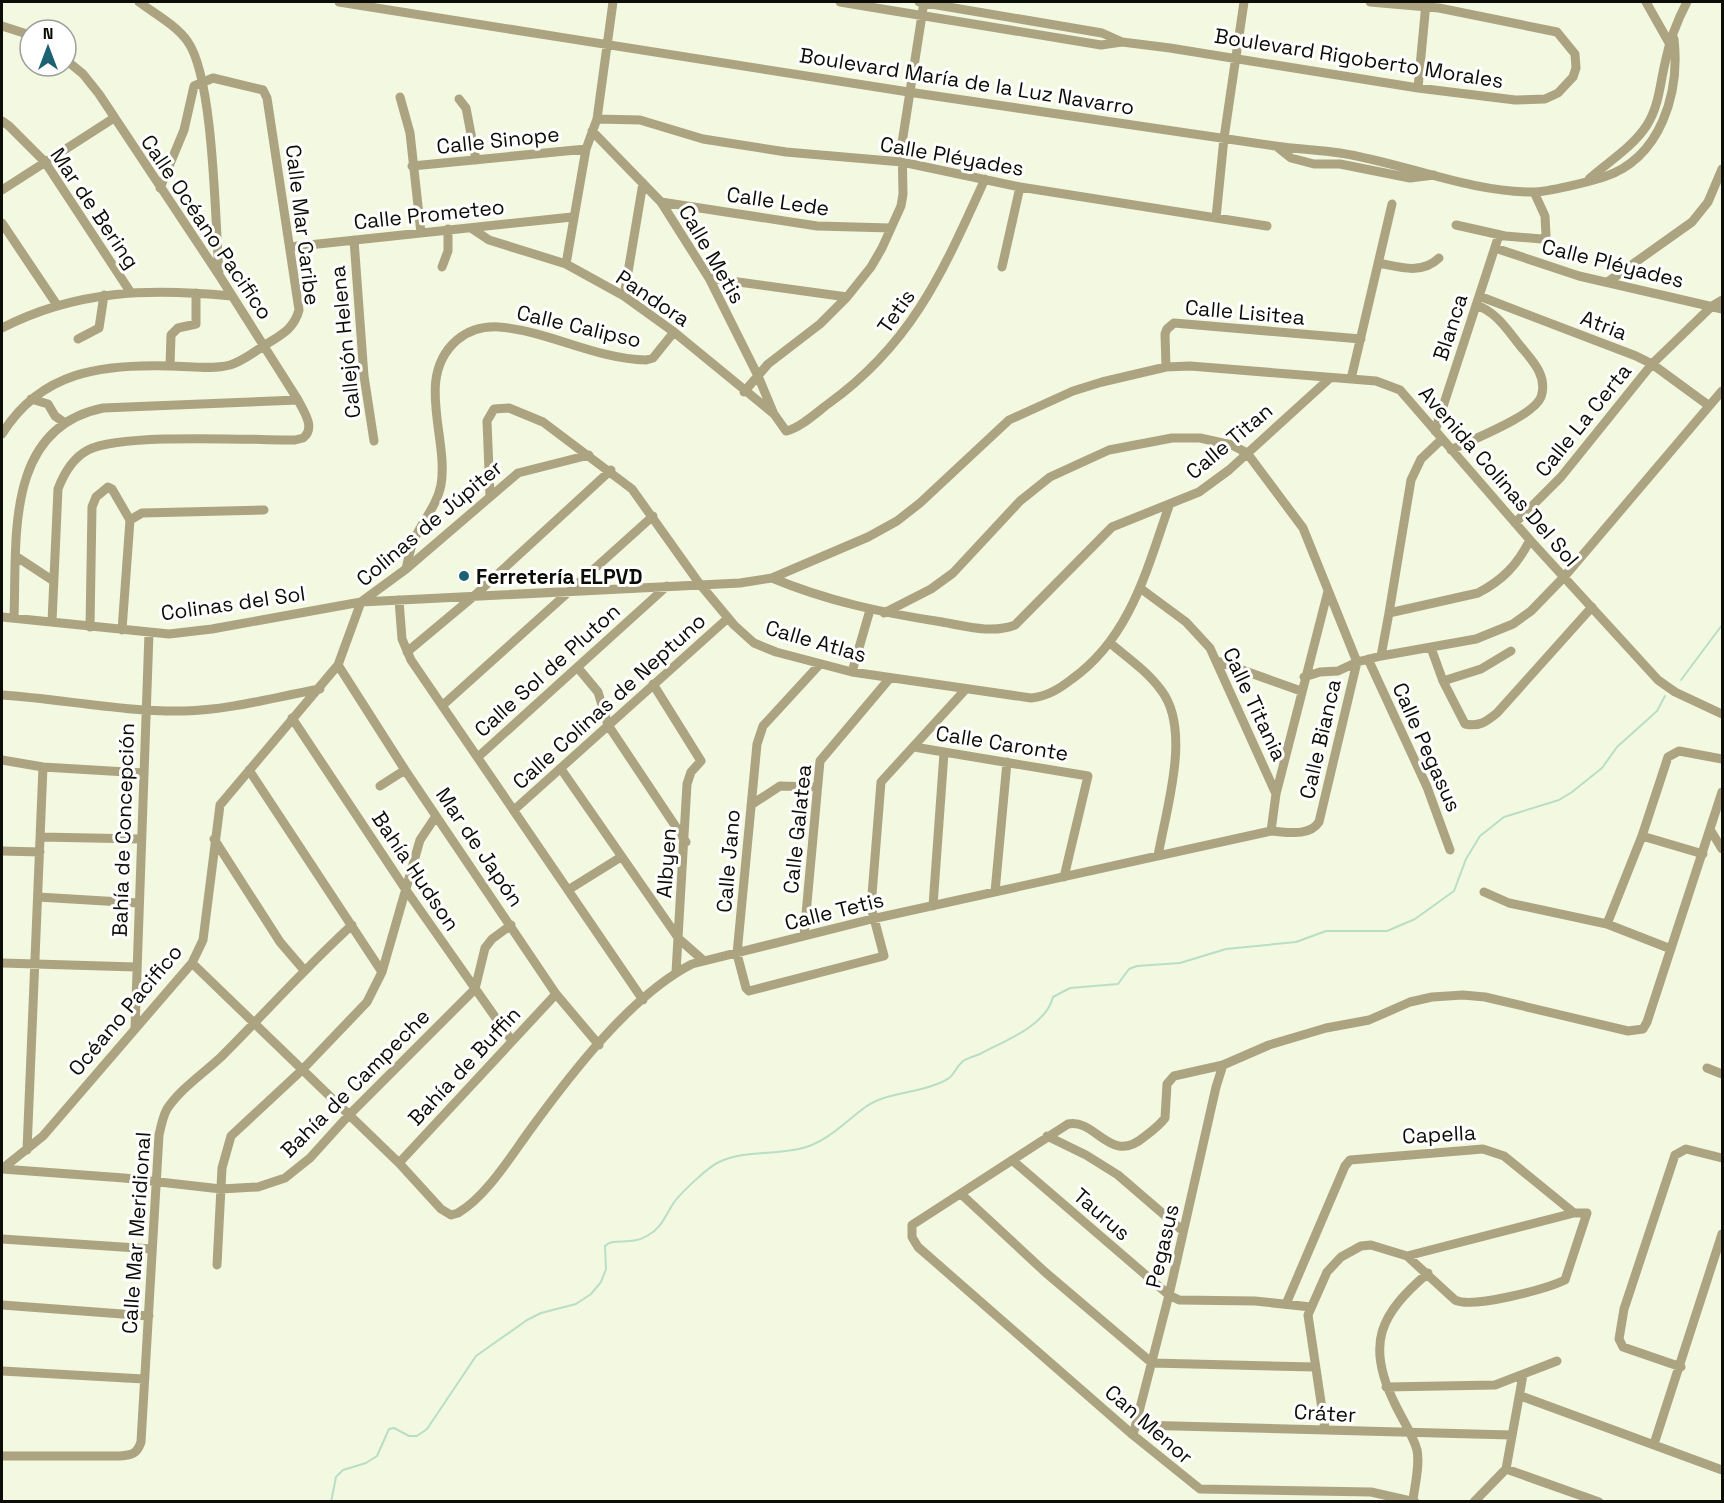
<svg xmlns="http://www.w3.org/2000/svg" width="1724" height="1503" font-family="'Space Grotesk',sans-serif">
<rect width="100%" height="100%" fill="#f3f8e1"/>
<g fill="none" stroke-linecap="round" stroke-linejoin="round">
<!-- stream -->
<path stroke="#b8dfc6" stroke-width="2" d="M1681 680 1722 625
M331 1502 336 1477 343 1470 366 1463 377 1456 389 1429 394 1428 409 1436H417L427 1429 476 1356 527 1320 541 1313 576 1304 591 1294 601 1282 606 1269 605 1246C614 1237 630 1246 647 1236 663 1227 665 1215 675 1201 683 1191 708 1167 719 1162 745 1150 772 1155 799 1149 826 1143 844 1123 864 1108 885 1092 914 1094 937 1084 958 1076 951 1072 963 1061 968 1058 975 1056 980 1054 1004 1041 1046 1026 1053 997L1070 988 1118 984 1129 969 1137 966 1180 963 1226 949 1296 942 1326 931H1387L1415 919 1454 891 1466 859 1480 836 1504 817 1559 800 1572 792 1602 768 1617 747 1657 711 1665 696"/>
<!-- minor -->
<path stroke="#aca480" stroke-width="9" d="M139 2C155 14 176 25 188 42 214 80 215 221 219 272
M339 2C531 32 723 64 915 93 1035 110 1155 129 1275 146 1296 149 1318 150 1340 153 1404 163 1468 192 1533 192 1548 192 1588 182 1604 177 1661 158 1680 93 1674 39
M840 2 1101 45 1122 42 1170 48 1418 88 1515 100 1545 99 1558 93 1573 77 1576 68 1575 54 1557 32 1439 8 1370 2
M919 2 1102 33 1120 41
M1646 2 1672 48
M2 26 30 35
M1418 88 1426 3
M400 97 410 133 421 233
M459 99 466 108 476 160
M597 119 640 120 703 139 786 152 902 162 1020 187 1267 226
M2 121 9 126 45 162 131 293
M592 131 661 202 709 278 758 376 773 412
M1276 146 1291 158 1314 164H1340L1410 178 1434 175
M412 166 586 149
M1589 179C1609 161 1632 148 1647 125 1659 106 1660 84 1665 63 1669 43 1678 19 1687 2
M2 190 114 118
M661 202 817 226 891 228
M1216 218 1224 138 1244 2
M2 223 57 305
M1456 225 1505 236 1542 239 1546 236 1545 216 1534 192
M471 228 489 240 566 264 624 296 674 332 774 414 786 431C800 428 816 413 828 404 913 343 943 271 985 179
M354 240 364 376 374 441
M290 247 572 217
M1495 248 1579 276 1722 309
M1378 263C1400 267 1421 275 1439 258
M566 264 586 149 597 119 613 2
M442 267 448 251V229
M1002 267 1020 187
M709 278 847 297
M1609 281 1692 222 1708 202 1722 169
M624 296 643 183
M1479 296 1636 356 1652 364 1708 405
M2 328C76 290 149 288 231 296
M78 339 99 328 104 295
M170 366 171 335 178 328 196 324V293
M1166 367 1165 334 1167 329 1174 323 1361 339
M1351 379 1392 204
M744 392 768 364 820 324 847 297 871 267 882 248 901 206 903 194 902 143 924 2
M31 399 48 404 55 416 65 423
M1435 431 1499 235
M2 434C41 371 102 364 170 366 189 366 212 370 230 365 243 361 254 352 265 345 281 335 294 329 299 310L267 98 263 90 213 78 194 86 184 130 160 188
M1451 450C1471 440 1534 416 1541 397 1548 377 1533 361 1522 348 1508 331 1497 312 1476 305
M490 496 487 421 494 409 509 408 543 422 632 489 699 583 734 625 754 643 776 652 852 672 1031 698C1048 696 1059 689 1072 679 1130 638 1147 569 1169 506
M130 520 142 513 264 510
M1515 523 1561 477 1652 364 1712 306 1722 300
M17 557 52 580
M406 569C408 560 410 550 413 542 421 523 437 506 441 485 449 438 414 377 457 340 469 330 483 326 499 327 549 331 595 359 646 360L653 358 674 332
M772 578C827 601 883 613 942 622 965 626 992 634 1015 625L1112 527 1199 492 1229 470 1329 379
M1140 588 1186 622 1210 648 1276 794
M399 600 402 639 411 660 643 1000
M884 613 931 589 953 573 1020 501 1050 477 1109 450 1172 438H1200L1232 445 1247 453 1303 528 1357 662
M1389 613 1411 480 1421 459 1442 439
M2 617 169 634 212 629 361 602 740 583 772 578 868 537 897 521 920 503 1009 420 1073 391 1102 382 1166 367 1190 366 1376 381 1400 390 1530 540 1658 680 1675 692 1722 714
M14 618C17 540 4 428 103 408L298 400
M52 622 58 489C64 473 73 458 88 450 122 433 251 440 295 440L303 438C316 428 304 412 298 400L219 275 99 94 83 74 66 60
M90 627 92 507 96 497 108 487 112 489 130 520 122 630
M1110 643C1128 658 1147 671 1161 690 1192 730 1166 809 1158 856
M1431 648 1443 681 1465 724C1479 727 1486 722 1497 713L1592 607
M407 652 474 596 611 470
M1381 656 1389 613 1478 593C1503 580 1517 565 1530 540
M1368 659 1427 787 1450 850
M1217 661 1301 691
M820 664 763 726 757 744 737 954 746 988 749 991 884 956 871 907 881 782 965 690
M338 665 405 770 556 994 599 1045
M578 668 598 692 608 725 686 842
M852 672 870 610
M1304 677 1320 672 1338 671 1357 662 1381 656 1476 639 1513 624 1531 611 1564 577 1722 391
M1443 681 1481 669 1511 651
M653 684 701 761 691 772 687 784 676 972
M2 695C62 699 123 712 184 711 230 710 275 697 320 689
M443 705 653 516
M292 718 406 890 512 1041
M914 747 1088 776 1064 877
M478 757 667 586
M2 760 43 767 143 773
M561 769 679 939 704 961
M249 770 382 972
M380 786 405 770
M751 805 780 786 817 787
M514 810 728 618
M1271 831 1276 794 1328 591
M1711 831 1722 849
M1642 836 1703 854
M41 837 140 839
M214 839 280 942 304 970
M2 851 40 852
M568 890 621 857
M995 892 1007 762
M1484 892 1509 903 1607 924 1671 949
M38 897 138 903
M933 906 944 753
M1607 924 1642 836 1668 757 1679 751 1722 759
M804 936 820 761 890 678
M2 963 136 967
M192 963 399 1163 441 1209 451 1215 458 1213C486 1197 511 1156 530 1130 570 1075 631 995 692 964L872 919 1271 831C1287 832 1309 837 1319 822L1357 662
M135 1029 149 633
M1707 1068 1722 1074
M1047 1136 1086 1155 1118 1175 1183 1231
M27 1150 43 767
M1012 1160 1169 1295 1179 1300 1255 1301 1311 1307
M399 1163 556 994
M2 1169 43 1136 192 963 203 940 220 805 338 665 361 602 406 569 518 473 589 455
M2 1169 124 1178 221 1189 258 1187 285 1178 310 1158 348 1116 475 989 485 948 492 939 511 925
M961 1194 1045 1272 1152 1363 1315 1367
M2 1239 152 1249
M217 1265 222 1168 231 1136 302 1070 367 1002 382 972 420 840 436 816
M1286 1304 1345 1166 1350 1160 1483 1149 1504 1156 1574 1213
M2 1305 149 1316
M1681 1367 1623 1347 1619 1339 1624 1309 1675 1155 1686 1149 1722 1158
M2 1371 144 1379
M1386 1387 1495 1385 1557 1361
M1521 1396 1722 1470
M1137 1425 1511 1435
M1325 1429 1308 1315 1327 1272 1341 1257 1361 1246 1371 1245 1407 1256 1574 1213H1587L1565 1280C1546 1289 1472 1309 1455 1300L1407 1256
M1133 1435 1169 1295 1216 1087 1223 1065
M1654 1444 1722 1234
M2 1456H120C132 1455 137 1454 141 1442L159 1135C161 1126 163 1116 167 1109 180 1089 204 1073 221 1057 265 1013 306 967 352 925
M1506 1469 1599 1502
M1413 1500C1415 1484 1420 1465 1417 1450 1413 1435 1402 1419 1395 1404 1365 1344 1380 1314 1428 1273
M1415 1502 1371 1492 1200 1489 1133 1435 918 1247 912 1237V1225L1068 1124C1096 1118 1110 1166 1144 1137 1152 1131 1159 1126 1165 1118L1167 1084 1174 1076 1223 1065 1269 1045 1326 1028 1369 1020 1410 1002 1432 997 1463 995 1485 997 1628 1031 1643 1029 1647 1022 1722 792
M1474 1502 1506 1469 1523 1375"/>
</g>
<!-- markers -->
<circle fill="#1d6273" stroke="#fff" stroke-width="2" cx="464" cy="576" r="6"/>
<g text-anchor="middle" dominant-baseline="central" stroke-width="6" stroke-linejoin="round" paint-order="stroke">
<!-- street labels -->
<g font-size="21" fill="#0c0d07" stroke="#fff">
<text transform="translate(1359 58) rotate(9)">Boulevard Rigoberto Morales</text>
<text transform="translate(967 81) rotate(9)">Boulevard María de la Luz Navarro</text>
<text transform="translate(498 140) rotate(-6)">Calle Sinope</text>
<text transform="translate(952 156) rotate(10)">Calle Pléyades</text>
<text transform="translate(778 201) rotate(8)">Calle Lede</text>
<text transform="translate(95 208) rotate(56)">Mar de Bering</text>
<text transform="translate(429 214) rotate(-6)">Calle Prometeo</text>
<text transform="translate(303 225) rotate(83)">Calle Mar Caribe</text>
<text transform="translate(207 227) rotate(56)">Calle Océano Pacifico</text>
<text transform="translate(712 254) rotate(60)">Calle Metis</text>
<text transform="translate(1613 263) rotate(14)">Calle Pléyades</text>
<text transform="translate(653 298) rotate(34)">Pandora</text>
<text transform="translate(896 311) rotate(-55)">Tetis</text>
<text transform="translate(1245 312) rotate(5)">Calle Lisitea</text>
<text transform="translate(1604 325) rotate(21)">Atria</text>
<text transform="translate(579 326) rotate(13)">Calle Calipso</text>
<text transform="translate(1450 327) rotate(-72)">Blanca</text>
<text transform="translate(345 342) rotate(-96)">Callejón Helena</text>
<text transform="translate(1583 420) rotate(-51)">Calle La Certa</text>
<text transform="translate(1229 441) rotate(-40)">Calle Titan</text>
<text transform="translate(1499 476) rotate(49)">Avenida Colinas Del Sol</text>
<text transform="translate(429 523) rotate(-40)">Colinas de Júpiter</text>
<text transform="translate(233 603) rotate(-8)">Colinas del Sol</text>
<text transform="translate(816 641) rotate(16)">Calle Atlas</text>
<text transform="translate(547 670) rotate(-42)">Calle Sol de Pluton</text>
<text transform="translate(609 701) rotate(-42)">Calle Colinas de Neptuno</text>
<text transform="translate(1255 704) rotate(65)">Calle Titania</text>
<text transform="translate(1320 739) rotate(-77)">Calle Bianca</text>
<text transform="translate(1002 743) rotate(9)">Calle Caronte</text>
<text transform="translate(1427 747) rotate(66)">Calle Pegasus</text>
<text transform="translate(797 829) rotate(-84)">Calle Galatea</text>
<text transform="translate(123 830) rotate(-88)">Bahía de Concepción</text>
<text transform="translate(480 847) rotate(56)">Mar de Japón</text>
<text transform="translate(728 861) rotate(-85)">Calle Jano</text>
<text transform="translate(666 863) rotate(-86)">Albyen</text>
<text transform="translate(416 871) rotate(56)">Bahía Hudson</text>
<text transform="translate(834 911) rotate(-14)">Calle Tetis</text>
<text transform="translate(125 1010) rotate(-50)">Océano Pacifico</text>
<text transform="translate(464 1066) rotate(-47)">Bahía de Buffin</text>
<text transform="translate(355 1083) rotate(-45)">Bahía de Campeche</text>
<text transform="translate(1439 1134) rotate(-3)">Capella</text>
<text transform="translate(1102 1214) rotate(41)">Taurus</text>
<text transform="translate(136 1233) rotate(-86)">Calle Mar Meridional</text>
<text transform="translate(1162 1246) rotate(-77)">Pegasus</text>
<text transform="translate(1325 1413) rotate(3)">Cráter</text>
<text transform="translate(1149 1424) rotate(41)">Can Menor</text>
</g>
<!-- poi labels -->
<g font-size="21" font-weight="bold" fill="#0c0d07" stroke="#fff" text-anchor="start">
<text x="476" y="576">Ferretería ELPVD</text>
</g>
</g>
<!-- border -->
<rect width="1724" height="1503" fill="none" stroke="#0c0d07" stroke-width="6"/>
<!-- north arrow -->
<g transform="translate(48 48)"><circle r="28" fill="#ffffff" stroke="#9e9e9c" stroke-width="1.5"/>
<path d="M0-4.5L10 22L0 15L-10 22Z" fill="#1d6273"/>
<text y="-9" font-size="16" font-weight="bold" text-anchor="middle" fill="#0c0d07">N</text>
</g>
</svg>
